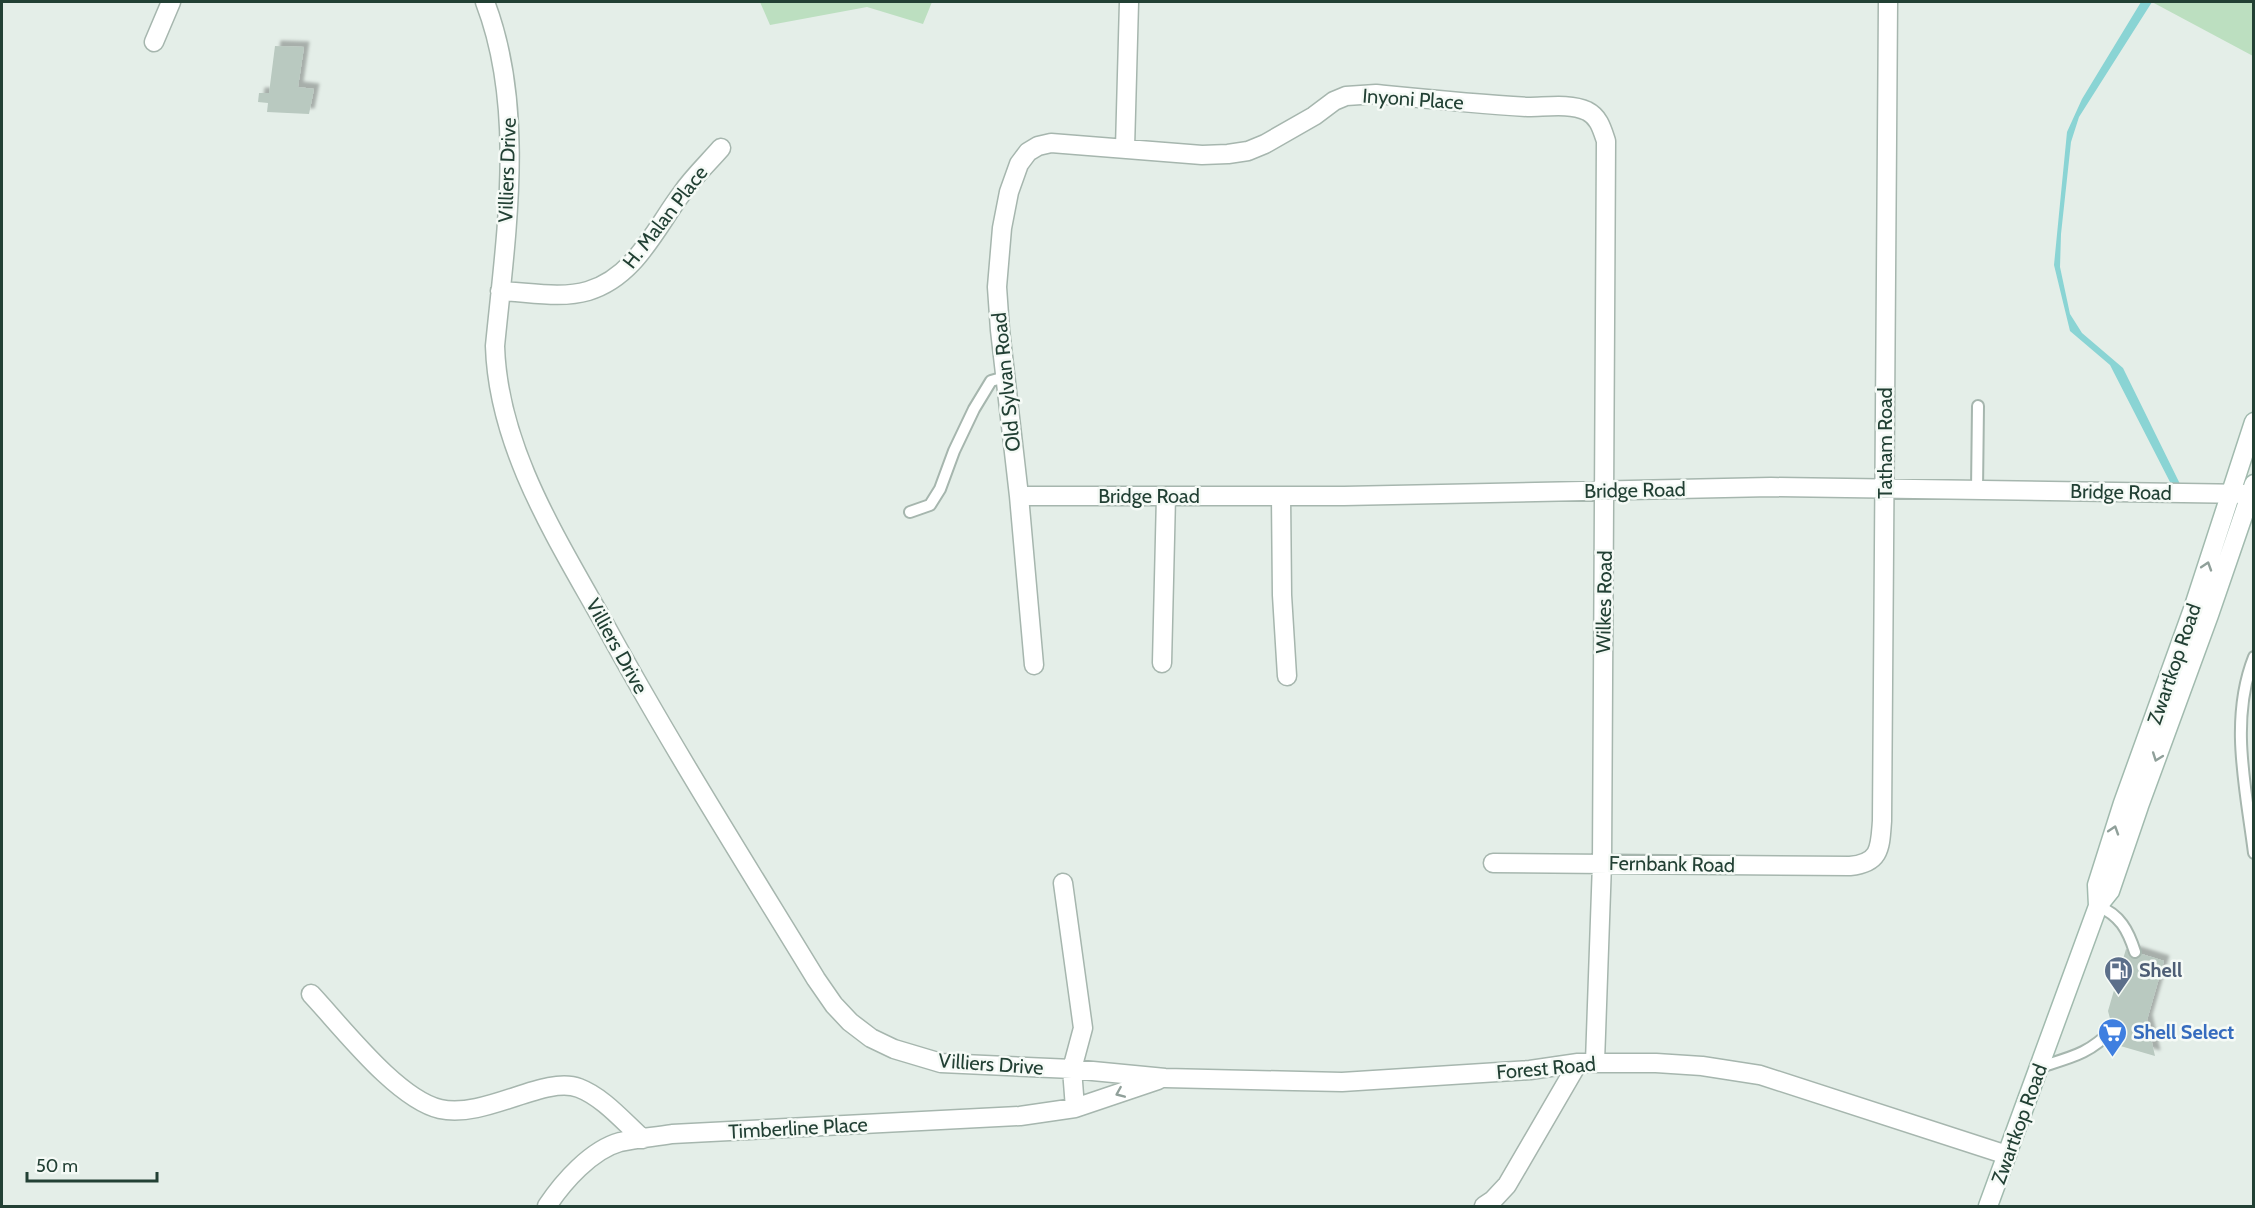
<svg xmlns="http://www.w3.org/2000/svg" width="2255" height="1208" font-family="Cabin,sans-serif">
<defs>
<filter id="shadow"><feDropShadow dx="5.5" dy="-5.5" stdDeviation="1.5" flood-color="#0004"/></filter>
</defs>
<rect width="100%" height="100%" fill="#e4eee8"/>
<!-- green -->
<path fill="#bcdfc0" d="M760 2H932L923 24 867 7 770 25Z
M2152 2H2253V56Z"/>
<!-- water -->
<path fill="#8ad4d4" d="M2141 2H2152L2079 117 2071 142 2061 234 2060 267 2070 314 2082 333 2123 368 2180 484H2171L2110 365 2070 331 2054 265 2067 132 2082 99Z"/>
<!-- building -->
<path fill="#b9c9c0" filter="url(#shadow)" d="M275 46 304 47 298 87 314 89 309 114 267 112 268 103 258 102 259 93H269Z
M2126 949 2164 961 2147 1020 2155 1056 2117 1045 2108 1011Z"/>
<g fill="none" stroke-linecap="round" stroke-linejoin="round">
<defs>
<path id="lane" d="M1977 490 1978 406
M910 512 930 505 940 489 954 451 974 409 991 381 1005 377
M2254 657C2229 720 2246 789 2254 853
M2098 906C2120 915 2128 930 2135 952
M2040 1067C2072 1057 2089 1054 2113 1029"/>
<path id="street" d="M485 2C526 109 506 234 495 346 498 447 556 537 604 623 670 744 744 861 816 979L834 1005 850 1022 871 1038 894 1049 941 1063 1072 1069 1165 1078 1342 1082 1530 1070 1578 1063H1656L1702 1066 1760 1075 2007 1155
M154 42 171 2
M1125 148 1129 2
M500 291C528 292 561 299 588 291 635 277 655 229 682 193 693 177 708 163 721 148
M1019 496H1344L1771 487 2250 494
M1281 496 1282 595 1287 676
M1162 663 1166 496
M1034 665 1019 496 1000 330 997 287 1002 228 1009 192 1019 164 1028 152 1038 146 1051 143 1202 155 1228 154 1248 151 1265 144 1314 116 1334 101 1346 96 1376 94C1427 99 1477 104 1528 107 1546 107 1570 103 1587 111 1599 117 1602 129 1606 141L1602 863 1595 1062
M1493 863 1850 866C1881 863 1880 847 1882 821L1888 2
M1063 883 1083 1028 1072 1069 1075 1108
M311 994C342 1027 397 1099 440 1109 486 1119 544 1075 579 1088 603 1097 624 1122 643 1139
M547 1206C563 1182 591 1150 620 1142 637 1138 655 1137 672 1134L1020 1116 1075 1108 1158 1080
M1484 1206 1493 1200 1507 1185 1578 1063"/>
<path id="secondary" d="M2098 906 2097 885 2123 803 2193 609 2254 422
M1988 1206 2098 906 2110 891 2139 806 2209 615 2254 484"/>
</defs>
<!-- lane casing -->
<use href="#lane" stroke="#a6b6ae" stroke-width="14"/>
<!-- street casing -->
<use href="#street" stroke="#a6b6ae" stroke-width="21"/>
<!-- secondary casing -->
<use href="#secondary" stroke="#a1baae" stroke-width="21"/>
<!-- lane -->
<use href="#lane" stroke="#fff" stroke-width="10"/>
<!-- street -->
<use href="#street" stroke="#fff" stroke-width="18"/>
<!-- secondary -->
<use href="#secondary" stroke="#fff" stroke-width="18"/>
</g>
<!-- one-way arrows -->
<defs><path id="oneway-chevron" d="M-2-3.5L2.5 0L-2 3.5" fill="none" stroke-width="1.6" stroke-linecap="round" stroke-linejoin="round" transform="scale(1.5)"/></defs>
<g stroke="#90a09a">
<use href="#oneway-chevron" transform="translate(2207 566) rotate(-72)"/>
<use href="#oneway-chevron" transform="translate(2157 757) rotate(110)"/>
<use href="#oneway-chevron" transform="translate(2114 830) rotate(-72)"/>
<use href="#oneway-chevron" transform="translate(1120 1093) rotate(157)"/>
</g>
<!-- icons -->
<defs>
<symbol id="fuel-pin" viewBox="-11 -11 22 30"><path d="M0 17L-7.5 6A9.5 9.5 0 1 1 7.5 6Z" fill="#5c6f8a" stroke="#f5faf6"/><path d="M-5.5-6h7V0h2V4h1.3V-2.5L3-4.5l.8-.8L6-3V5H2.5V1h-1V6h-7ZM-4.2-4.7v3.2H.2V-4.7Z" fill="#fff"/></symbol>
<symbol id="supermarket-pin" viewBox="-11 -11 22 30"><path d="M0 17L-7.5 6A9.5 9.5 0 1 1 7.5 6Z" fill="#3f7fe0" stroke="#f5faf6"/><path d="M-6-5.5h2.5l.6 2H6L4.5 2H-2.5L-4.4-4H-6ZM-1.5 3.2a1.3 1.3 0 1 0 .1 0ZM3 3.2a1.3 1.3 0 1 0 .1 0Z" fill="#fff"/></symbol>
</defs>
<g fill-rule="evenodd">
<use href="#fuel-pin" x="2102" y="954" width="33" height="45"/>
<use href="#supermarket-pin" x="2096" y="1016" width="33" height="45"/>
</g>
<g text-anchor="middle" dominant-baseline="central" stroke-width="5" stroke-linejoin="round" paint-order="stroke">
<!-- street labels -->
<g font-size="20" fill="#224034" stroke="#f5faf6">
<text transform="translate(1413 99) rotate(4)">Inyoni Place</text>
<text transform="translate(507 170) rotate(-88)">Villiers Drive</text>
<text transform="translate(665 217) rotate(-52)">H. Malan Place</text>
<text transform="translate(1006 382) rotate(-96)">Old Sylvan Road</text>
<text transform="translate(1885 443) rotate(-90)">Tatham Road</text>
<text transform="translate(1635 490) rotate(-1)">Bridge Road</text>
<text transform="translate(2121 492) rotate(1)">Bridge Road</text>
<text x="1149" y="496">Bridge Road</text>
<text transform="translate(1604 602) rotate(-89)">Wilkes Road</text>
<text transform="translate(617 646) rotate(61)">Villiers Drive</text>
<text transform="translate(2174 664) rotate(-71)">Zwartkop Road</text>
<text transform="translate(1672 864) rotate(1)">Fernbank Road</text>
<text transform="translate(991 1064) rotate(4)">Villiers Drive</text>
<text transform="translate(1546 1068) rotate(-5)">Forest Road</text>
<text transform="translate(2019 1124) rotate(-70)">Zwartkop Road</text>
<text transform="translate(798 1128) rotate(-3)">Timberline Place</text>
</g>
<!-- service labels -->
<g font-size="20" font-weight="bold" fill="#4e5e75" stroke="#f5faf6" text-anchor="start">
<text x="2139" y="970">Shell</text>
</g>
<!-- shop labels -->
<g font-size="20" font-weight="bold" fill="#366cbe" stroke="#f5faf6" text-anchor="start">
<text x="2133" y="1032">Shell Select</text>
</g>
</g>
<!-- border -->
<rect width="2255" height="1208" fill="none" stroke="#224034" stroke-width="6"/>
<!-- scale -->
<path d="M27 1172v9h130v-9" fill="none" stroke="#224034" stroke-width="3"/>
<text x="36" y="1172" font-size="18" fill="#224034" stroke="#f5faf6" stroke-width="4.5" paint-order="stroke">50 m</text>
</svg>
